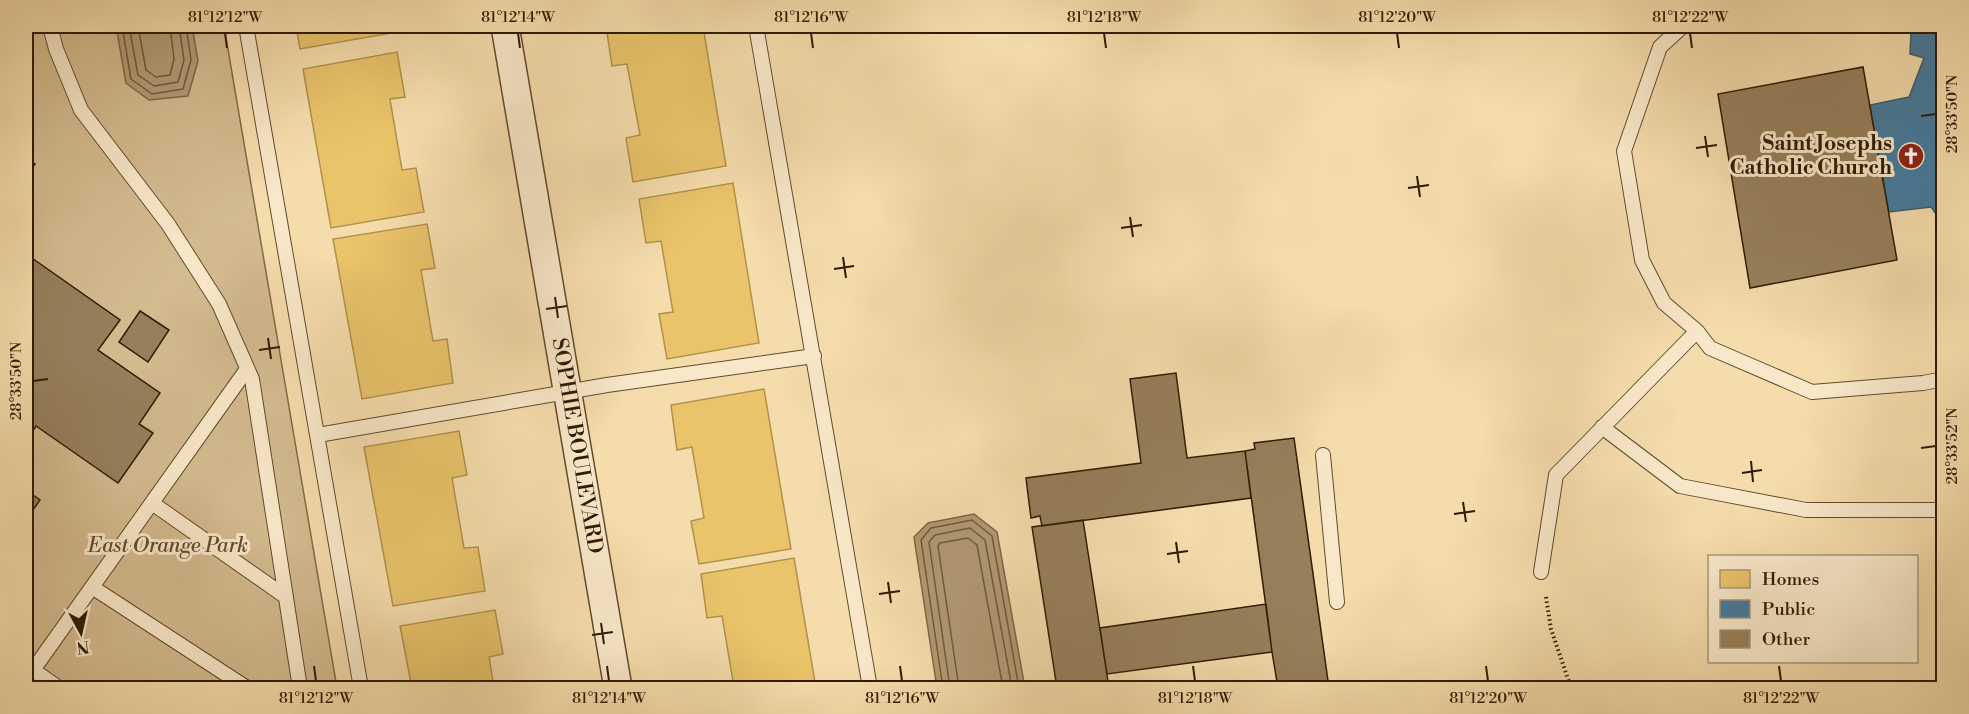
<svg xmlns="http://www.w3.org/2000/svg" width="1969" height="714" font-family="'Libre Bodoni',serif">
<rect width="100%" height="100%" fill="#f5dcac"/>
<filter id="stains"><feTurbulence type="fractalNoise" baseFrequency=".00333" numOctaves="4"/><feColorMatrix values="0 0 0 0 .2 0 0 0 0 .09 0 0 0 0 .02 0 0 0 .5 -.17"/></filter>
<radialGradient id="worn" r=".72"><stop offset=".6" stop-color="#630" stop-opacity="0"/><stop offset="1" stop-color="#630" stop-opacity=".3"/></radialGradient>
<!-- green -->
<path fill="#d3bb8f" stroke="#816b49" stroke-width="1.5" d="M26 26H224L337 688H26Z"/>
<!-- water -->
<path fill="#b29a73" stroke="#7e6746" stroke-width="1.5" d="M116 26H192L198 61 188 96 149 100 126 83Z
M974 514 997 532 1025 688H937L914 537 928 523Z"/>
<!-- homes -->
<path fill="#e9c46a" stroke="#b1914b" stroke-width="1.5" d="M296 26H391L392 33 300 49Z
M606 26H703L726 166 633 182 626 138 640 135 627 64 612 66Z
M397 52 405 97 390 99 402 170 416 168 424 212 331 228 303 69Z
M733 183 759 343 667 359 659 314 673 312 661 241 646 243 639 199Z
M427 224 435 268 421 270 433 341 447 339 453 383 362 399 333 239Z
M764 389 791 549 699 564 691 521 704 518 692 447 677 450 671 405Z
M459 431 467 475 452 478 464 548 478 547 485 591 393 606 364 447Z
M794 558 816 688H725L734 687 722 616 707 618 701 574Z
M495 610 503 654 489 657 494 688H412L400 626Z"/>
<!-- public -->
<path fill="#457b9d" stroke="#3e5e6f" stroke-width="1.5" d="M1916 26H1944V225L1931 207 1889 212 1870 105 1909 97 1924 58 1910 54 1911 33Z"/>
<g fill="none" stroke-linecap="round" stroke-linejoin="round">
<!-- shore -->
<path stroke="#705a3b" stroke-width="1.5" d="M122 26 131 79 152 94 183 89 191 60 186 26
M129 26 138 75 154 86 178 82 184 60 179 26
M138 26 146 70 156 77 170 75 174 59 170 26
M943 688 921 540 931 528 972 520 992 536 1019 688
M950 688 929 542 935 535 970 528 985 540 1012 688
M959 688 938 546 940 543 968 538 977 545 1003 688"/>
</g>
<!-- building -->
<path fill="#967f5b" stroke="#2f1b03" stroke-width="1.5" d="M1863 67 1897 260 1750 288 1718 94Z
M26 158 35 164 26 177Z
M29 256 120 320 98 350 160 393 139 424 153 433 118 483 36 426 26 441V356L32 347 26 342V261Z
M140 311 169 330 148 362 119 342Z
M1176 373 1187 458 1245 451 1251 498 1042 526 1040 516 1031 518 1026 478 1141 463 1130 379Z
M1294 438 1329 688H1278L1272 652 1245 451 1255 449 1254 443Z
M26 490 40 500 26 520Z
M1083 520 1109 688H1057L1032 527Z
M1266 604 1272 652 1107 674 1100 628Z"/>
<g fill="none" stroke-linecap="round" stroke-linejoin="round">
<defs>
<path id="lane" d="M50 26 56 49 81 110 168 224 219 304 252 379 300 688
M246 26 361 688
M756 26 870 688
M1683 26 1660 47 1624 151 1642 260 1664 303 1697 331 1710 348 1812 392 1923 383 1944 379
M1602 427 1680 486 1806 510H1944
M318 435 607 385 814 356
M1323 455 1337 602
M152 503 286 597
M1541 572 1556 475 1697 331
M92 587 247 688
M59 688 33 670 247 369"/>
<g id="street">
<path id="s1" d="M505 26 618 688"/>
</g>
</defs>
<!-- lane casing -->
<use href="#lane" stroke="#604b2d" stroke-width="16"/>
<!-- street casing -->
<use href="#street" stroke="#604b2d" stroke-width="30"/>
<!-- path -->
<path stroke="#2f1b03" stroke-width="4" stroke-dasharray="1.5 3" stroke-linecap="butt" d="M1546 597 1551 629 1571 688"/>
<!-- lane -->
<use href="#lane" stroke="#f8e8c9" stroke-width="14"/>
<!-- street -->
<use href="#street" stroke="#f8e8c9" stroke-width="27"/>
</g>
<!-- ticks -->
<path fill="none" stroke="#2f1b03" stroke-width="2" d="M225 33 227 48M518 33 520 48M811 33 813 48M1104 33 1106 48M1397 33 1399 48M1690 33 1692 48M1921 116 1936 114M1705 136 1708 157M1696 148 1717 145M1417 176 1420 197M1408 188 1429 185M1130 217 1133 237M1121 228 1142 225M843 257 846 278M834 269 854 266M555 297 558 318M546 309 567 306M268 338 271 359M259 350 280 347M33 381 48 379M1921 448 1936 446M1751 461 1753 482M1742 473 1762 470M1463 502 1466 522M1454 514 1475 511M1176 542 1179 563M1167 554 1188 551M888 582 891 603M879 594 900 591M601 623 604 644M592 635 613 632M314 666 316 681M607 666 609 681M900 666 902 681M1193 666 1195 681M1486 666 1488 681M1779 666 1781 681"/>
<!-- icons -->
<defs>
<symbol id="church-disc" viewBox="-11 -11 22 22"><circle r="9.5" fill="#8f2418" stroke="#f8e8c9"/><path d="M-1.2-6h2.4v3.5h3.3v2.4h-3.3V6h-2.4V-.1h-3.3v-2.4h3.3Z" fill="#fff"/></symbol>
</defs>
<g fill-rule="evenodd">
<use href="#church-disc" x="1896" y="141" width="30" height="30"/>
</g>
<g text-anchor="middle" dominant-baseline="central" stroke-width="6" stroke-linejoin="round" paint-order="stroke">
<!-- poi labels -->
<g font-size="21" font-weight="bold" fill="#2f1b03" stroke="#f8e8c9" text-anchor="end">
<text x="1892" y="144">Saint Josephs<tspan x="1892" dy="24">Catholic Church</tspan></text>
</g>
<!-- street labels -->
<g font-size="21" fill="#2f1b03" stroke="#f8e8c9">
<text stroke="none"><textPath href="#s1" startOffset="426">SOPHIE BOULEVARD</textPath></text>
</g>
<!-- park labels -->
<g font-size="21" font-style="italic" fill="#604b2d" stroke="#f8e8c9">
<text x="168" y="546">East Orange Park</text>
</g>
</g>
<!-- margin -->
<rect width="1969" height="714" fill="none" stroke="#f5dcac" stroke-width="66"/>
<!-- legend -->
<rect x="1708" y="555" width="210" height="108" fill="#f8e8c9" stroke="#a8967a" stroke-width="1.5"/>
<rect x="1720" y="570" width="30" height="18" fill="#e9c46a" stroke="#a8967a" stroke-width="1.5"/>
<text x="1762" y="585" font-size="18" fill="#2f1b03">Homes</text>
<rect x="1720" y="600" width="30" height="18" fill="#457b9d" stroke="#a8967a" stroke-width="1.5"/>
<text x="1762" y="615" font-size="18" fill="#2f1b03">Public</text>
<rect x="1720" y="630" width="30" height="18" fill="#967f5b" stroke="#a8967a" stroke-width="1.5"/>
<text x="1762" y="645" font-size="18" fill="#2f1b03">Other</text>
<!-- north arrow -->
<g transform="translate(81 633) rotate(172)" stroke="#f8e8c9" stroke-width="4.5" paint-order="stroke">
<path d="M0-4.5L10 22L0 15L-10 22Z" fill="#2f1b03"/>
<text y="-9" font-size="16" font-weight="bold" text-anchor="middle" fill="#2f1b03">N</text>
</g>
<rect x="33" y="33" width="1903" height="648" fill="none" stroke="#2f1b03" stroke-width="2"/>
<g font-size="15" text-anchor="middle" fill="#2f1b03">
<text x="225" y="22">81°12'12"W</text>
<text x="518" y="22">81°12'14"W</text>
<text x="811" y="22">81°12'16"W</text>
<text x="1104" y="22">81°12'18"W</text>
<text x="1397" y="22">81°12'20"W</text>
<text x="1690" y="22">81°12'22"W</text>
<text transform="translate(1952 114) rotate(-90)" y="5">28°33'50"N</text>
<text transform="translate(16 381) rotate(-90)" y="5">28°33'50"N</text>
<text transform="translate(1952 446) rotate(-90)" y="5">28°33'52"N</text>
<text x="316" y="703">81°12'12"W</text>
<text x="609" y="703">81°12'14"W</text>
<text x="902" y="703">81°12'16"W</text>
<text x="1195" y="703">81°12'18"W</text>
<text x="1488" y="703">81°12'20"W</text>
<text x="1781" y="703">81°12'22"W</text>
</g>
<rect width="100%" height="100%" filter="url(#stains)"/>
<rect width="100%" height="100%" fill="url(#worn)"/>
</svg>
